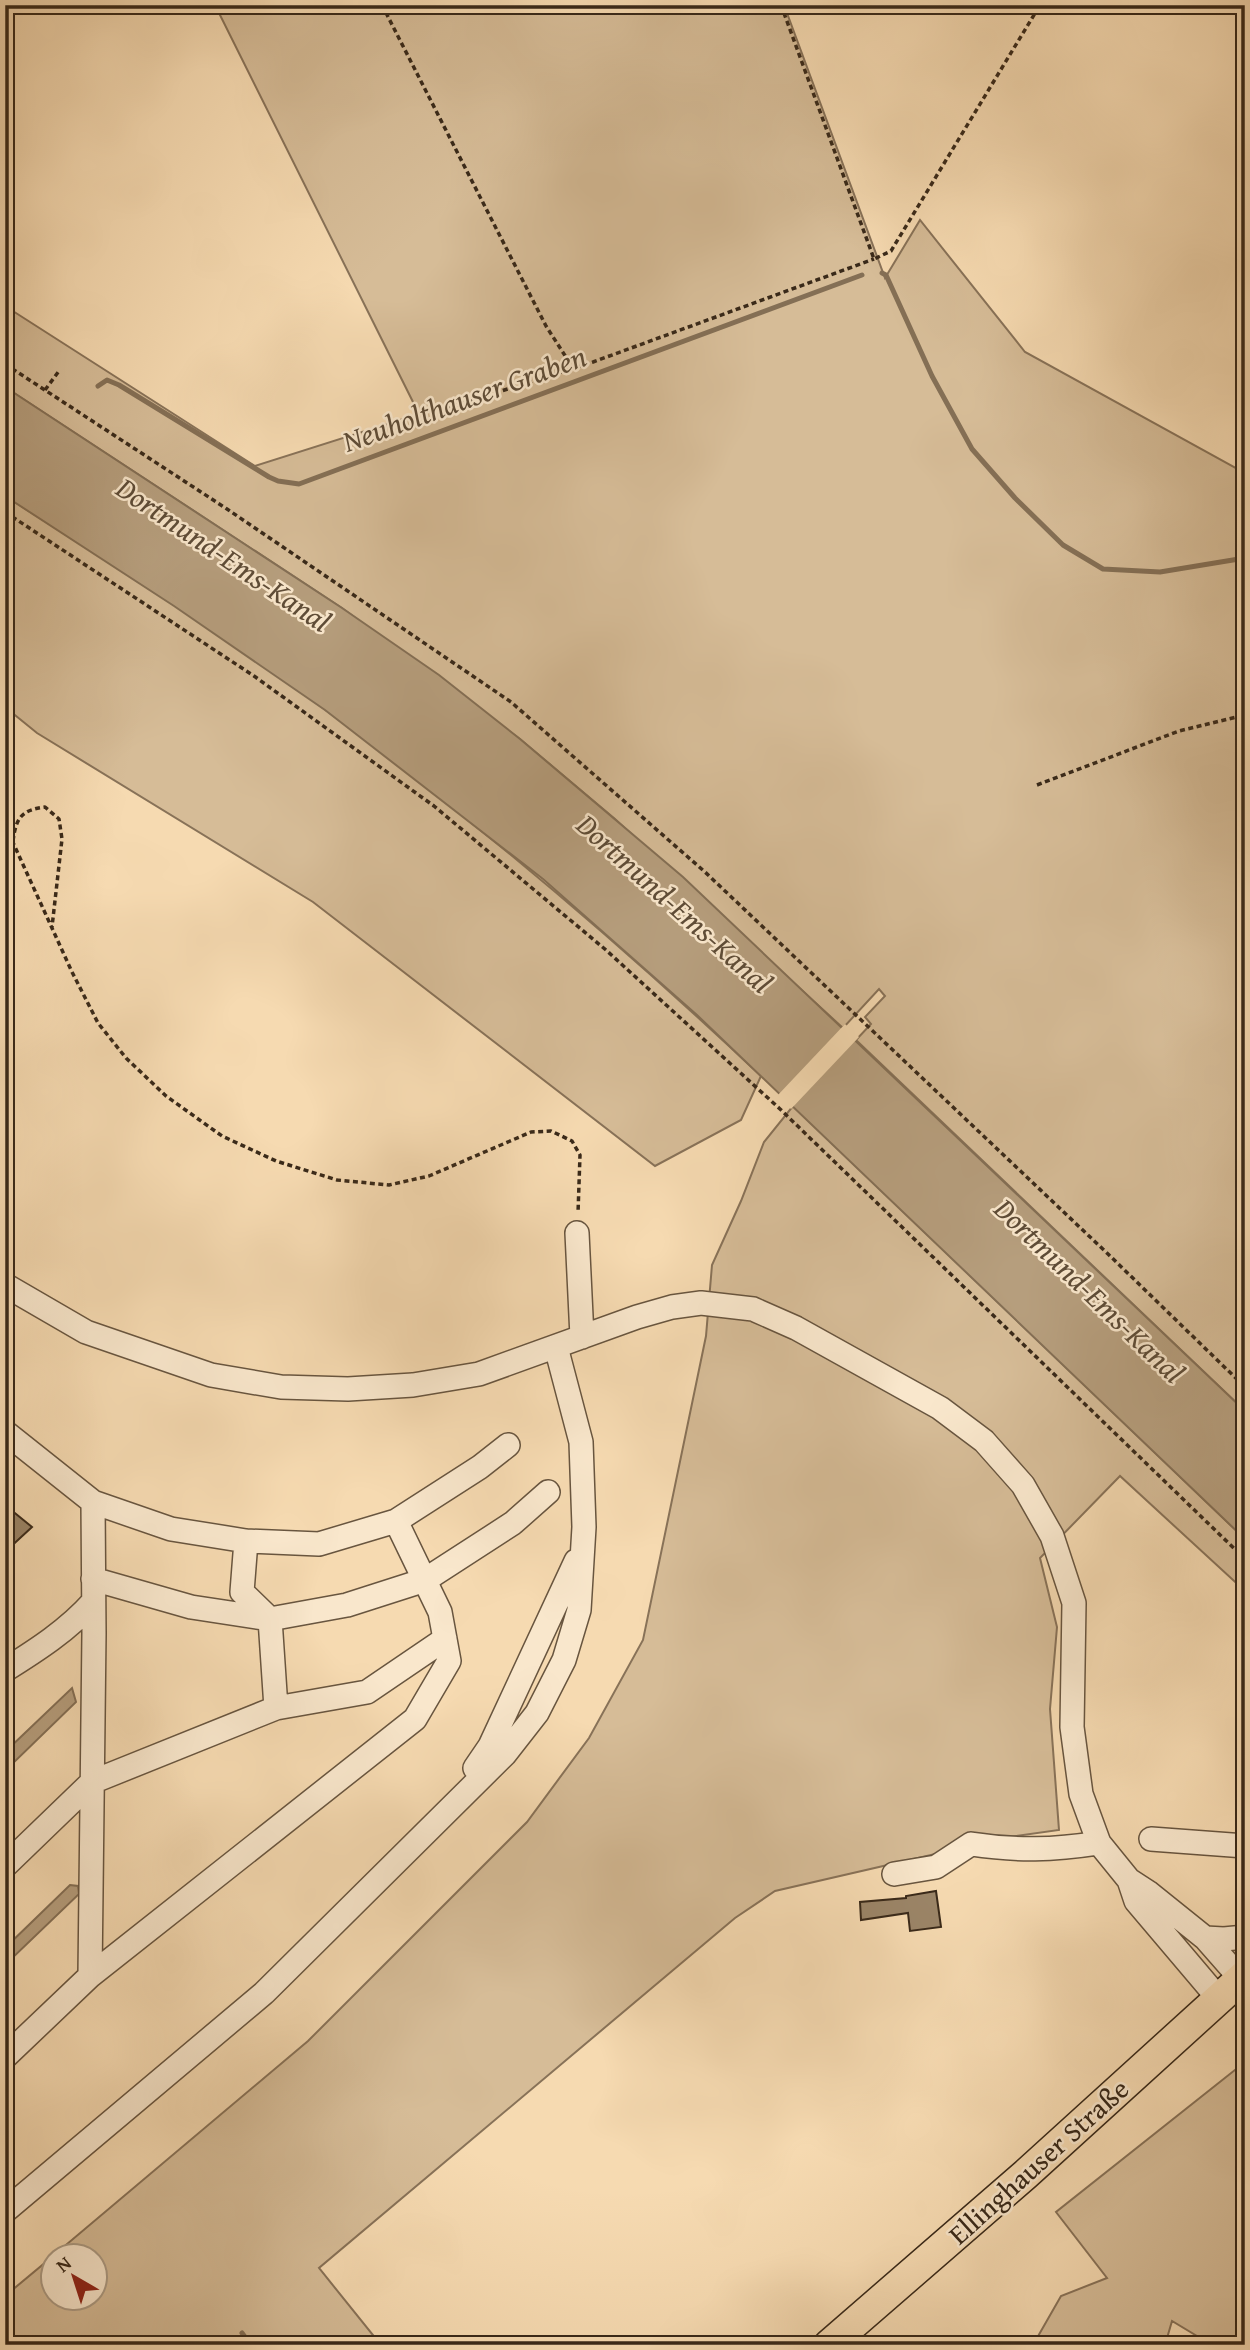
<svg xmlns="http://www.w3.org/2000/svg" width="1250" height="2350" font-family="'Gentium Book Plus',serif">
<rect width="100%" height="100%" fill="#f6dab1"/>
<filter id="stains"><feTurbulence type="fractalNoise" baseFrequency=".00286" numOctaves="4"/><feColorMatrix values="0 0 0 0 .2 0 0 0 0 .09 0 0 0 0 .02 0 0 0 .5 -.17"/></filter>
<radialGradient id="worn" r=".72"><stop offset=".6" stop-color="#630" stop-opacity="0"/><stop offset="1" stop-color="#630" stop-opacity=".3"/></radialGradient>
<!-- green -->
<path fill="#d6bc97" stroke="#887258" stroke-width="2" d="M215 5H784L885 278 920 220 1025 352 1245 473V1411L856 1040 871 1024 865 1017 885 996 879 989 843 1028 615 819 520 739 342 608 5 387V306L255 466 419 414Z
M5 496C114 565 223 635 327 711 480 824 623 946 761 1076L741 1120 655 1166 313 902 37 733 5 707Z
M793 1106 1245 1539V1591L1120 1476 1040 1558 1057 1627 1050 1709 1059 1830 1009 1837 775 1891 735 1918 319 2268 381 2345H5V2296L52 2257V2298H94V2256L54 2255 308 2041 527 1822 589 1738 643 1640 706 1336 712 1265 741 1201 764 1142Z
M1245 2062V2345H1212L1172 2321 1165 2345H1033L1061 2296 1107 2278 1056 2212Z"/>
<!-- water -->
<path fill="#b69e7d" stroke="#846f55" stroke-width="2" d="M5 387 342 608 439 675 520 739 683 877 1245 1411V1539L697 1015 543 879 325 710 174 606 5 496Z
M72 1688 76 1702 5 1771V1752Z
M70 1885 78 1886 79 1894 5 1965V1948Z"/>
<!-- pier -->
<path fill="#f6dab1" d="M845 1024 859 1037 791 1109 777 1096Z"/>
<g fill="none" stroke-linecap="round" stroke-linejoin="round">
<!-- stream -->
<path stroke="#846f55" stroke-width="5" d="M882 273 886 275 932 376 972 449 1015 498 1063 545 1103 569 1160 572 1245 558
M98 386 107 380 119 385 269 477 278 481 299 484 862 275
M242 2333 251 2345"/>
</g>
<!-- building -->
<path fill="#9b8568" stroke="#392919" stroke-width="2" d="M5 1505 32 1527 5 1552Z
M936 1891 941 1927 910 1931 908 1913 861 1920 860 1902 906 1898V1896Z"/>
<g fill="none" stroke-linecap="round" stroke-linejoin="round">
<defs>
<path id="minor" d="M577 1233 582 1337
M5 1285 86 1332 211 1375 281 1387 348 1389 413 1385 479 1374 637 1317 672 1307 701 1303 753 1309 796 1328 940 1408 984 1441 1023 1485 1052 1536 1074 1603 1072 1727 1081 1794 1099 1843 1129 1880 1149 1893 1205 1938 1241 1979
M5 1432 93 1502 171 1529 246 1541 319 1544 396 1521 480 1467 508 1445
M246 1541 242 1592 270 1619 276 1708
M93 1579 191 1607 270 1619 347 1605 425 1580 513 1523 548 1492
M5 1670C37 1650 68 1630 93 1602
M475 1768 490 1746 576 1561
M1151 1839 1245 1846
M5 1866 92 1782 276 1708 367 1692 445 1639
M894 1874 936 1867 971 1844C1017 1851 1053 1850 1099 1843
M1129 1880 1136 1901 1219 1999
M1205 1938 1224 1939 1245 1937
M90 1976 415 1719 449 1661 440 1612 396 1521
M5 2057 90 1976 94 1633 93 1502
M5 2211 264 1993 505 1754 537 1713 564 1660 579 1610 584 1527 581 1442 556 1347"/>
<path id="major" d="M829 2345 1026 2174 1245 1975"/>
</defs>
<!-- minor casing -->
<use href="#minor" stroke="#68553f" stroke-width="26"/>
<!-- major casing -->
<use href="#major" stroke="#392919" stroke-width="33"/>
<!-- path -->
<path stroke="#392919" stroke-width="3.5" stroke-dasharray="5 3.5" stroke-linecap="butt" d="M382 5 546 326 573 368
M781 5 874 259 891 251 1040 5
M5 364 227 509 511 702 705 872 1108 1254 1245 1387
M45 390 59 371
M438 411 593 362 874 259
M5 512 254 676 434 806 606 950 780 1109 1245 1559
M1037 785 1179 731 1245 715
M5 825 72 972 98 1023 126 1058 166 1096 222 1136 276 1161 337 1180 389 1185 429 1176 531 1132 551 1131 572 1141 580 1155 578 1213
M13 841C16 818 21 810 45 807L59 819 62 839 52 927"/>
<!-- minor -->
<use href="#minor" stroke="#f9e7cc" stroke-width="23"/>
<!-- major -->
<use href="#major" stroke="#f6dab1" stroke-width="30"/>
</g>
<g text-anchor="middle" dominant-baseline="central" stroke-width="5" stroke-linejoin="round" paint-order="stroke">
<!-- street labels -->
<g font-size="28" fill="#392919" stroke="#f9e7cc">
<text transform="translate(1038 2161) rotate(-42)">Ellinghauser Straße</text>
</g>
<!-- water labels -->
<g font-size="30" font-style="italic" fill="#5e4c37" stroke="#f9e7cc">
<text transform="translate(464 398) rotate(-20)">Neuholthauser Graben</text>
<text transform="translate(224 554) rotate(34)">Dortmund-Ems-Kanal</text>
<text transform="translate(675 903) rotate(42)">Dortmund-Ems-Kanal</text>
<text transform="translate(1090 1290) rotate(44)">Dortmund-Ems-Kanal</text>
</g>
</g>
<!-- margin -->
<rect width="1250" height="2350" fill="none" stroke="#f6dab1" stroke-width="28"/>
<rect x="7" y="7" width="1236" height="2336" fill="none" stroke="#392919" stroke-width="3.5"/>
<rect x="14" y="14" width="1222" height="2322" fill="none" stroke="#392919" stroke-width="2"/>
<!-- north arrow -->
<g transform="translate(74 2277) rotate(321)"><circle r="33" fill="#f9e7cc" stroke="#ac9b84" stroke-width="2"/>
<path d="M0-5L12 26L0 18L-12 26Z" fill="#8f2418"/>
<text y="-10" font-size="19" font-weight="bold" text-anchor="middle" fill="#392919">N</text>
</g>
<rect width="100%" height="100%" filter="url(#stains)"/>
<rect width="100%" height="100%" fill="url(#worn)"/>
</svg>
